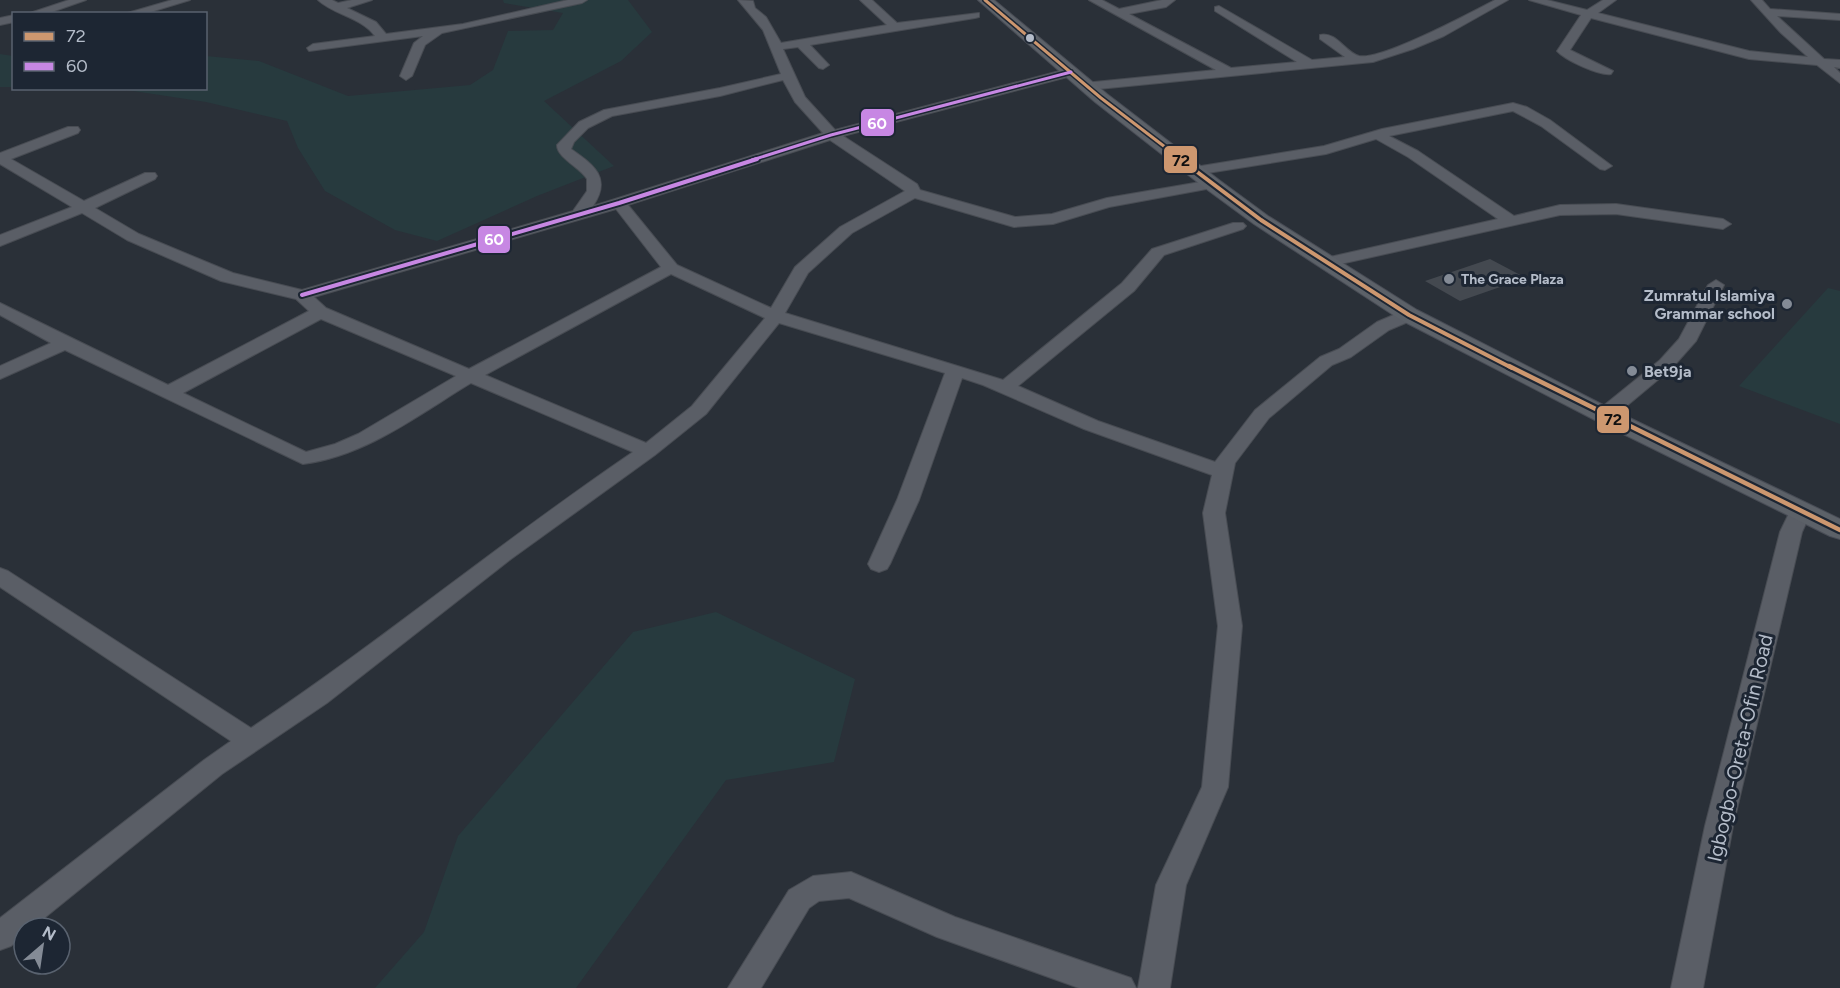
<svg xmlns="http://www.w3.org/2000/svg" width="1840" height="988" font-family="Figtree,sans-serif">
<rect width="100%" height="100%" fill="#2a3038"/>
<!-- green -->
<path fill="#273a3e" d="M503 0H628L652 32 621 61 544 101 614 166 537 196 437 241 395 230 325 191 298 148 287 121 206 102 120 89 206 88V56L259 61 348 96 470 85 493 70 508 31 553 30 563 13 504 3Z
M0 54 13 56V87H0Z
M1828 288 1840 291V424L1739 386Z
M716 612 855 679 834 762 726 780 576 988H375L424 932 458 836 633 632Z"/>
<!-- building -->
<path fill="#444950" d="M1490 259 1526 278 1460 301 1425 281Z"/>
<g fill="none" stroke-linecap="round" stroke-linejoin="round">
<defs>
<path id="minor" d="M69 0H86L46 14H27Z
M172 0H190L144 14H124Z
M318 0H332L338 3 352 0H372L347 8 376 22 386 34 463 24 568 0H587L582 3 442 33 425 45 412 76 406 80 400 76 414 43 423 36 309 51 307 48 313 44 375 36C361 17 334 15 318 0Z
M738 0 753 1 755 8 766 17 781 43 887 25 860 0H872L897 23 979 13V17L975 18 810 45 829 65 823 69 819 68 798 47 783 49 805 97 835 130 1067 69H1075L1077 72 1075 75 843 136 917 184 920 190 1015 217 1052 214 1107 198 1212 180 1219 184 1212 188 1109 207 1053 224 1014 227 915 198 852 233 808 273 785 313 1003 380 1122 283 1152 249 1233 223H1243L1246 226 1243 229 1164 255 1134 291 1018 386 1098 421 1215 462 1255 410 1320 357 1339 349 1377 322 1403 311H1415L1418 315 1415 319 1389 330 1351 357 1332 365 1269 418 1235 463 1225 513 1242 626 1228 787 1186 885 1170 988H1138L1156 885 1202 787 1218 626 1203 513 1212 475 1084 429 983 385 962 378 919 500 890 564 887 569 879 572 871 569 868 564 897 500 945 373 779 323 706 414 655 455 511 559 327 703 222 774 32 928H24V935L11 946 0 950V918L204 760 231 741 0 587V568L8 571 251 728C382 641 503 540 633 452L471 383C418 415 366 456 303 464L65 350 0 379V366L51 343 0 315V303L168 385 309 311 296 299 221 281 127 240 82 213 0 246V235L72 207 0 164V153L68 127H78L80 130 78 133 11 159 84 201 145 173H155L157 176 155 179 95 208 139 234 233 273 302 290 573 211 587 191V179C580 167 557 158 557 145L579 122 604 110 720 88 781 74 763 30ZM783 80 795 102 823 133 593 206C612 178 594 165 571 149L574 142 588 128 612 116 720 96ZM830 140 905 191 840 227 795 267 771 308 677 265 628 205ZM616 209 661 267 469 369 326 308 314 297ZM671 274 765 318 692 406 646 443 485 375ZM321 319 456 376 358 434 335 444 306 452 183 393Z
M1089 0H1102L1119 9 1162 0H1175L1166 7 1129 14 1231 68 1297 62 1215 11V7L1219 6 1312 60 1345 57 1320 39V35C1336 31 1345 52 1359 56 1381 61 1472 12 1495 0H1508L1444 36 1413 49 1373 62 1088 90 1082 86 1084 83 1216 70Z
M1529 0H1547L1587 10 1603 0H1616L1598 13 1749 51 1808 57 1781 33 1751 0H1762L1770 9 1840 14V20L1777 16 1824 59 1840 60V68L1834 67 1840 73V83L1817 65 1749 59 1591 18 1570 50 1613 71 1611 74C1599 76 1565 60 1557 51L1581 15Z
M14 15V22L0 25V18Z
M1513 103 1527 107 1550 120 1612 166 1605 170 1600 169 1541 126 1513 111 1389 136 1418 151 1514 216 1560 205 1616 204 1723 219 1731 224 1723 229 1616 214 1560 215 1327 267 1321 265 1319 262 1321 259 1498 219 1408 157 1376 139 1326 154 1195 175 1188 171 1195 167 1324 146 1382 129Z
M1716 280 1724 285 1696 341 1672 368 1611 419H1597L1594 415 1597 411 1660 360 1679 339 1708 285Z
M1801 503 1809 505 1812 510 1802 532 1733 826 1703 988H1671L1705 826 1780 532 1793 505Z
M851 872 955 917 1131 978 1136 988H1079L937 937 849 898 819 901 809 908 761 988H728L789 890 813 876Z"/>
<path id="major" d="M978 0H994L1107 94 1219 180 1268 216 1417 310 1613 410 1840 519V539L1830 536 1595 420 1401 320 1254 224 1205 188 1095 102Z"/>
</defs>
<!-- minor casing -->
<use href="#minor" stroke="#484c53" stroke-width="2"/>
<!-- major casing -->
<use href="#major" stroke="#484c55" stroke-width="2"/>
<!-- minor -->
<use href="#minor" fill="#5a5e66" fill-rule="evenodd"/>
<!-- major -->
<use href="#major" fill="#5c6168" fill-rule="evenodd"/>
<defs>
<path id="bus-1-far2" d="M985 0 1101 98 1182 160"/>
<path id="bus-1-far1" d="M1180 159 1261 220 1409 315 1512 368"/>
<path id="bus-1" d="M1509 366 1840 530"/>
<path id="bus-2-far1" d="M752 160 831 135 1071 72"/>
<path id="bus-2" d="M302 295 619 203 757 159"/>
</defs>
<!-- bus-1-far2 casing -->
<use href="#bus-1-far2" stroke="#1d2633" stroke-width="6"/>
<!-- bus-1-far1 casing -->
<use href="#bus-1-far1" stroke="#1d2633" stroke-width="8"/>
<!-- bus-1 casing -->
<use href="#bus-1" stroke="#1d2633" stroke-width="9"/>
<!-- bus-2-far1 casing -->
<use href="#bus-2-far1" stroke="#1d2633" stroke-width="6"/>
<!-- bus-2 casing -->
<use href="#bus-2" stroke="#1d2633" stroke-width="8"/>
<!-- bus-1-far2 -->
<use href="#bus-1-far2" stroke="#cd976f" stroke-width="3"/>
<!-- bus-1-far1 -->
<use href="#bus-1-far1" stroke="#cd976f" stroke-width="4"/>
<!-- bus-1 -->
<use href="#bus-1" stroke="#cd976f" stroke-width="4.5"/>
<!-- bus-2-far1 -->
<use href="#bus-2-far1" stroke="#c787e3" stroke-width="3"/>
<!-- bus-2 -->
<use href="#bus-2" stroke="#c787e3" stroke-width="4"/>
</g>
<!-- markers -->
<circle fill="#b4bcc9" stroke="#1d2633" stroke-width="2" cx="1030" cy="38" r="5"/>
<g fill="#848b96" stroke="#1d2633" stroke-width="2">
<circle cx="1449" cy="279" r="6"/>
<circle cx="1787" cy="304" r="6"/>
<circle cx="1632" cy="371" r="6"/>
</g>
<g text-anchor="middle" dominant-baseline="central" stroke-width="6" stroke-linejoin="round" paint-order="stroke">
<!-- far-poi labels -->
<g font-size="14" font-weight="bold" fill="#b4bcc9" stroke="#1d2633" text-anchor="start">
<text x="1461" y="279">The Grace Plaza</text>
</g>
<!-- poi labels -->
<g font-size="16" font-weight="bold" fill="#b4bcc9" stroke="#1d2633" text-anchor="end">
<text x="1775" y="295">Zumratul Islamiya<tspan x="1775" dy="18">Grammar school</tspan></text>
<text x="1644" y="371" text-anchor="start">Bet9ja</text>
</g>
<!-- near-street labels -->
<g font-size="20" fill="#b4bcc9" stroke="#1d2633">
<text transform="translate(1740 748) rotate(-77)">Igbogbo-Oreta-Ofin Road</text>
</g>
</g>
<g stroke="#1d2633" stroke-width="2">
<rect x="860" y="108" width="35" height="29" rx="6" fill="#c787e3"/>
<rect x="1163" y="145" width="35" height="29" rx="6" fill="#cd976f"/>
<rect x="477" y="225" width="34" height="29" rx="6" fill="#c787e3"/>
<rect x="1596" y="405" width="34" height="29" rx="6" fill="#cd976f"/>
</g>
<g font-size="16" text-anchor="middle" font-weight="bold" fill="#fff">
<text x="877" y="129">60</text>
<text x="494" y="245">60</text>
</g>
<g font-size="16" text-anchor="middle" font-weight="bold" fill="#111">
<text x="1181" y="166">72</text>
<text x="1613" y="425">72</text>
</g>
<!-- legend -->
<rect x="12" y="12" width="195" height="78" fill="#1d2633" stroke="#59626f" stroke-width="1.5"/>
<rect x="24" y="32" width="30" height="9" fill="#cd976f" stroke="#59626f" stroke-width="1.5"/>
<text x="66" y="42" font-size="18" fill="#b4bcc9">72</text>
<rect x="24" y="62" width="30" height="9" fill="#c787e3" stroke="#59626f" stroke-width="1.5"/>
<text x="66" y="72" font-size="18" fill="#b4bcc9">60</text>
<!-- north arrow -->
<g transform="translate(42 946) rotate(29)"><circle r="28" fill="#1d2633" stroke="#59626f" stroke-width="1.5"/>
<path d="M0-4.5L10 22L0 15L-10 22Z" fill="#848b96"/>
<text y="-9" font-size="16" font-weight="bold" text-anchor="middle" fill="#b4bcc9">N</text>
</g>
</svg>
